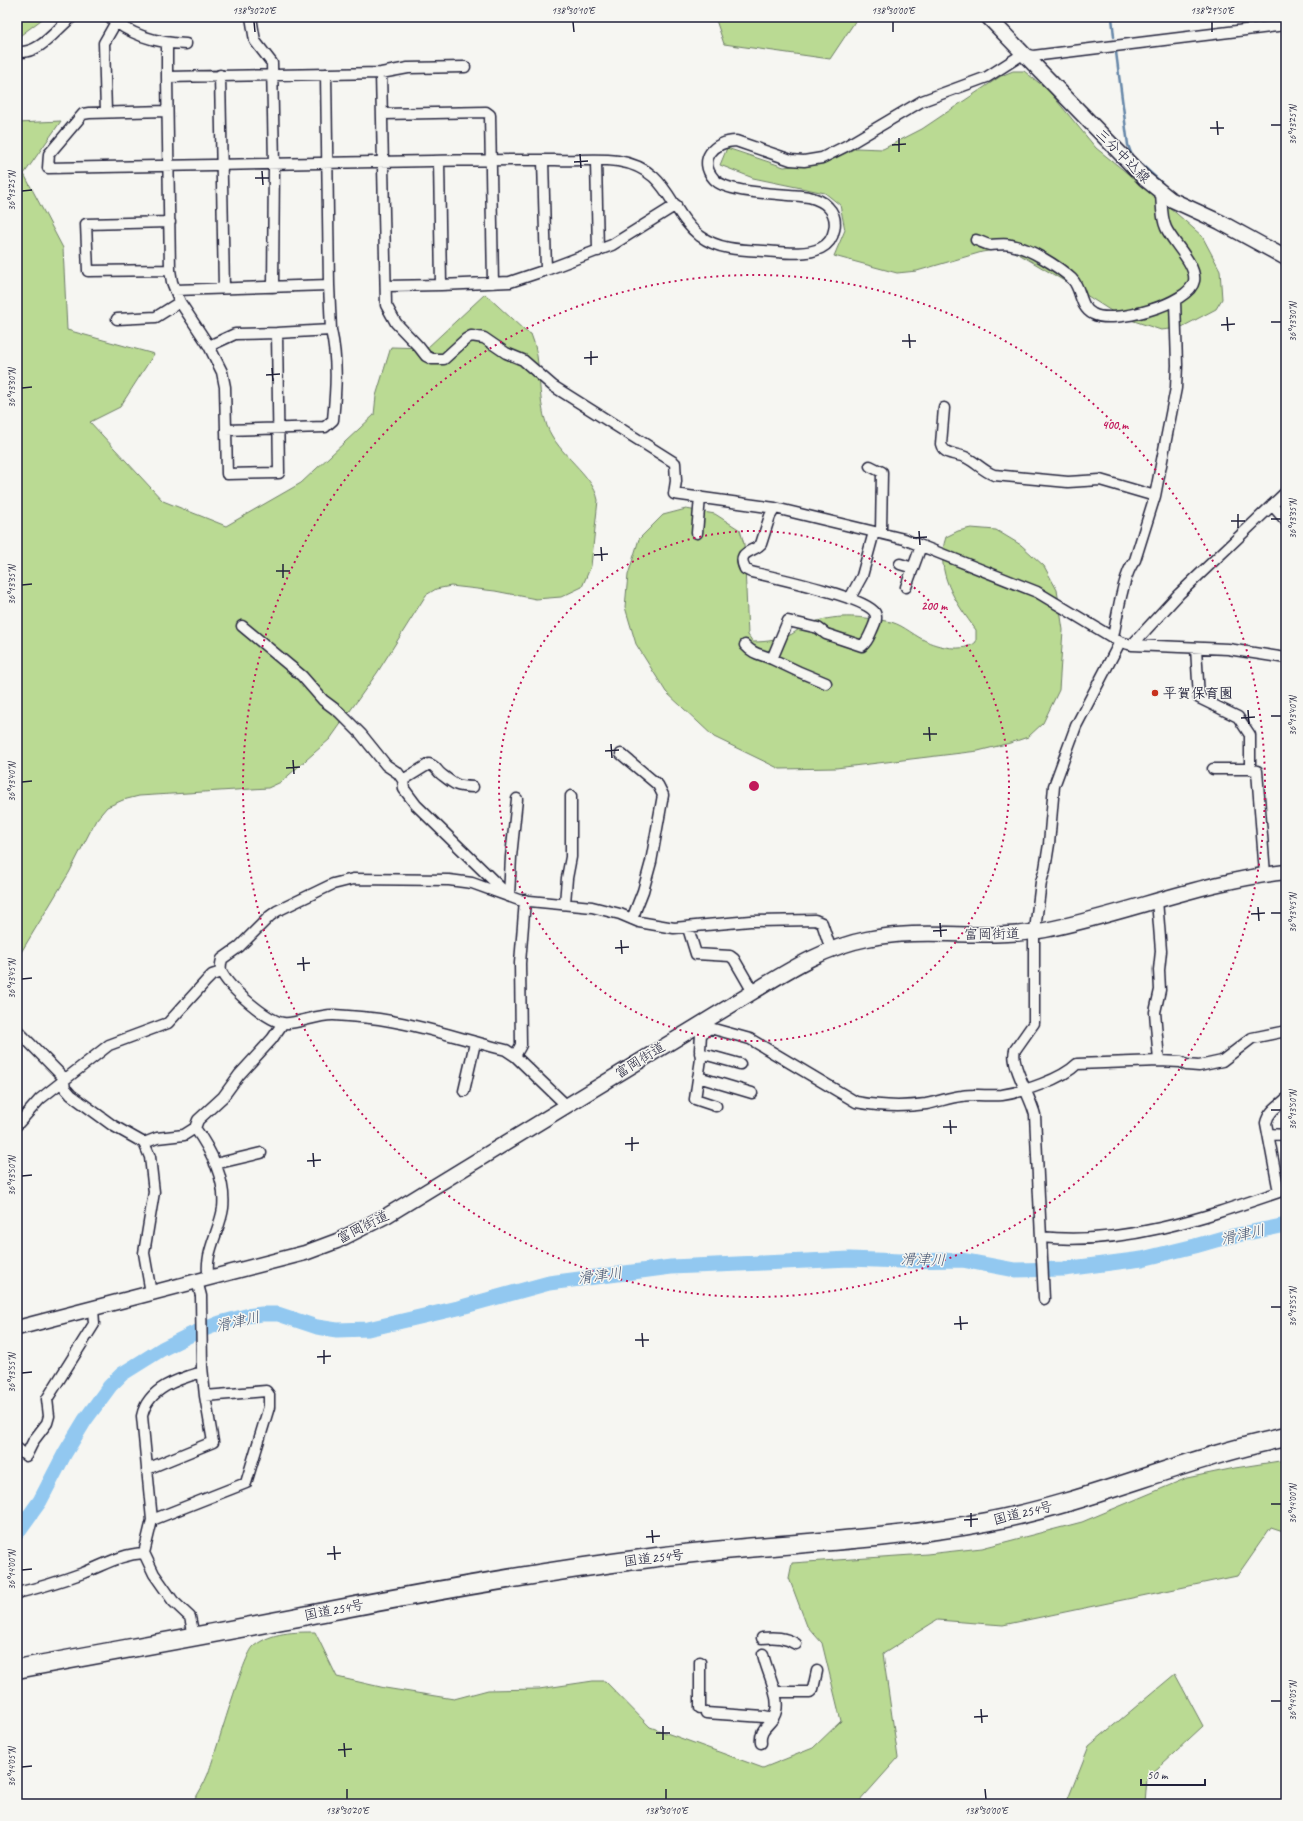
<svg xmlns="http://www.w3.org/2000/svg" width="1303" height="1821" font-family="Caveat,'Klee One',sans-serif">
<rect width="100%" height="100%" fill="#f6f6f2"/>
<filter id="ink" filterUnits="userSpaceOnUse"><feTurbulence type="fractalNoise" baseFrequency=".025" numOctaves="2"/><feDisplacementMap in="SourceGraphic" scale="8" xChannelSelector="R" yChannelSelector="G"/><feConvolveMatrix kernelMatrix="1 2 1 2 8 2 1 2 1" color-interpolation-filters="sRGB"/></filter>
<g filter="url(#ink)">
<!-- green -->
<path fill="#bada93" stroke="#6e7e67" d="M17 17H45L17 38Z
M715 17H858L830 59 724 44Z
M1013 71H1024L1048 90 1096 148 1168 206 1202 236 1220 270 1222 299 1216 309 1180 328 1161 330 1119 316 1066 282 1012 250 1001 249 982 252 917 271 897 273 834 256 845 230 840 205 825 193 753 178 720 165 727 148 784 167 818 163 836 158 856 148 883 149 922 129 1001 76Z
M61 121 24 174 63 248 67 330 154 354 120 407 90 422 163 501 226 526 301 483 374 415 376 396 391 347 427 348 485 294 525 331 531 334C543 361 536 397 547 426 558 455 593 474 598 500L591 566 582 587 561 597 536 599 495 591 451 586 436 589 426 595 377 673 330 739 281 782 268 788 139 796 123 800 107 807 96 820 69 873 17 959V123Z
M686 509 715 514 740 530 744 544 748 635 753 642C766 642 781 640 792 634 797 631 802 626 808 624 836 614 857 616 886 621 901 623 910 633 924 640 937 647 964 653 976 642V630C956 603 934 572 946 537L958 531 971 528 996 530 1021 545 1044 566 1057 590 1063 630 1059 690 1043 723 1028 737 1010 743 978 751 836 768 780 769 714 737 666 692 636 644 625 607 628 575 639 539 663 515Z
M1286 1460V1532L1271 1527 1237 1576 1003 1625 937 1620 883 1654 898 1758 857 1804H192C198 1794 204 1784 208 1774 215 1755 244 1653 254 1646 272 1632 294 1632 315 1632L337 1677 385 1688 454 1699 488 1690 539 1689 593 1681H605L650 1727 763 1768 813 1748 841 1721 822 1643 807 1626 789 1578 792 1563 927 1554 982 1548 1082 1522 1187 1478 1235 1468Z
M1175 1674 1203 1726 1147 1778 1145 1804H1066L1089 1746Z"/>
<g fill="none" stroke-linecap="round" stroke-linejoin="round">
<!-- stream -->
<path stroke="#6586a8" stroke-width="2.5" d="M1112 17 1114 37
M1116 52 1128 145 1132 156 1163 184"/>
<!-- river -->
<path stroke="#92c8f0" stroke-width="15" d="M17 1533 40 1501 65 1453 85 1420 110 1386 122 1374 162 1349 192 1334 220 1323 246 1316 262 1314H278L317 1327 337 1330 368 1329 458 1308 549 1283 671 1267 850 1259 900 1261 962 1260 1015 1270 1064 1269 1142 1259 1195 1246 1223 1238 1286 1225"/>
<defs>
<path id="street" d="M110 17C131 36 158 43 186 44
M251 17 255 41 272 63 274 164 273 287
M167 44V77
M17 52C41 54 55 30 72 17
M381 73 386 305 396 323 419 347 426 356 432 359H444L466 339 471 336 484 338 506 353 523 360 553 386 675 463 676 481 674 494 775 508 904 539 1037 592 1120 642 1132 645 1228 649 1286 658
M326 74 329 285 331 330
M220 75 224 288
M167 111 89 113 83 114 49 154 48 168C176 166 304 163 432 161 473 160 515 160 556 160 576 161 598 158 618 161 670 169 668 211 700 236 719 250 742 250 764 251 781 252 805 256 821 248 835 241 840 219 828 207 823 201 816 199 809 197 787 193 728 195 714 179 697 160 714 141 736 141L791 160 804 161 822 158 846 146 922 101 987 77 1023 54 1033 56 1286 25
M106 112 104 43 116 22
M383 114 486 112 490 115 493 283
M543 160 546 270
M596 161 598 251
M170 222 86 224 88 271 170 270
M976 240C980 241 985 244 990 245 997 245 1004 243 1011 245 1029 248 1058 266 1072 279 1082 289 1079 307 1093 314 1112 325 1190 304 1194 281 1197 265 1173 243 1166 228 1161 217 1162 204 1161 192
M441 285 510 282 546 270 612 245 676 205
M386 286 441 285 439 161
M175 290 329 285
M180 302 209 346 222 372 225 387 227 474 279 473 277 333 331 330C338 361 336 389 333 420L325 427 226 430
M117 319 156 317 180 302 172 282 170 270 167 77 381 73 408 68 465 67
M209 346 235 334 277 333
M944 408 941 444C944 456 958 453 967 458 977 463 983 471 994 475L1068 482 1100 480 1155 496
M870 466 882 472 881 532
M1272 505 1286 521
M697 533 700 497
M900 564 913 568
M906 587 921 546
M850 598 862 576 874 532
M242 626 302 676 323 700 339 712 361 734 386 765 398 773 403 780 404 789 416 805 506 893
M1113 637C1117 618 1123 574 1135 560L1155 496 1176 388 1177 365 1175 301
M745 645C754 655 761 654 772 659 790 668 808 676 826 683
M1132 645 1179 594 1286 492
M1196 648 1199 698 1238 717 1250 735V769
M772 659 788 621 818 628 826 634 862 646C868 641 869 636 872 630 874 625 878 619 875 613 866 597 772 577 751 572L745 569C736 550 753 553 761 544L770 516 775 508
M621 754 658 785 663 795 651 862 643 891 632 919
M1213 769H1250L1257 771 1265 874
M403 780 429 764C436 766 436 770 441 774 455 785 455 786 473 787
M509 896 511 857 517 799
M1157 900 1161 951 1159 970 1160 990 1155 1012 1159 1061
M565 903 567 878 571 857V796
M688 928 696 954 730 956 734 959 753 992
M700 1023 710 1028 750 1039 856 1102C878 1106 904 1107 926 1104 938 1102 950 1097 962 1096 975 1094 988 1096 1002 1095 1023 1092 1062 1079 1077 1064L1159 1061 1181 1062 1186 1065 1199 1066 1222 1061 1252 1038 1286 1031
M710 1028 701 1034 700 1050 701 1059 695 1099 716 1106
M17 1030 63 1077 65 1088 71 1095 112 1125 144 1143 150 1157 154 1192 144 1253 151 1293
M700 1053 740 1064
M515 1056 521 1045 520 963 525 900
M698 1077 752 1093
M464 1091 475 1043
M567 1106 515 1056 506 1050C464 1040 422 1025 379 1019 364 1017 349 1016 334 1015 318 1014 295 1025 283 1023 266 1020 228 987 221 971 220 967 221 963 222 959L239 947 270 916 277 911 333 884 353 879 449 880 472 883 519 900 592 907 620 914 639 922 674 928 750 921 815 920 822 923 831 950
M17 1125 40 1099 109 1045 168 1023 206 981 212 975 221 972
M195 1128C211 1150 226 1180 223 1208 220 1231 203 1254 209 1279
M1268 1134 1286 1135
M144 1143 157 1138 184 1135 195 1128 198 1120 223 1097 239 1075 272 1039 283 1023
M215 1164 261 1153
M1041 1237C1122 1246 1203 1218 1279 1192L1266 1123C1268 1112 1278 1106 1286 1099
M1044 1299 1035 1115C1031 1097 1010 1065 1015 1050L1034 1023V938L1041 882 1045 869 1049 844 1054 786 1076 726 1120 642
M17 1448 26 1456 34 1440 47 1423 49 1416 47 1399 94 1324 93 1308
M147 1469 213 1442 205 1396
M152 1520 246 1483 269 1407V1395L266 1391 205 1396 202 1367 201 1296 197 1281
M17 1593C39 1588 61 1581 83 1573 104 1565 121 1554 144 1553
M194 1636 190 1617 173 1601 154 1574 144 1553 152 1520 142 1416C148 1388 178 1379 202 1372
M762 1638C775 1637 785 1637 796 1644
M700 1662V1708
M775 1692H810L813 1689 817 1671
M706 1713 764 1717 773 1719
M761 1743C759 1725 773 1726 776 1711 780 1695 766 1670 763 1654"/>
<path id="secondary" d="M988 17 1145 179 1170 199 1220 222 1286 258
M17 1328 305 1253 337 1241 386 1216 753 992C789 970 825 947 867 939 926 927 986 941 1045 930 1126 914 1203 881 1286 872"/>
<path id="highway" d="M17 1669C119 1650 222 1632 324 1612 432 1591 541 1572 650 1558 762 1543 875 1543 986 1522 1089 1503 1184 1458 1286 1437"/>
</defs>
<!-- street casing -->
<use href="#street" stroke="#22223b" stroke-width="13"/>
<!-- secondary casing -->
<use href="#secondary" stroke="#22223b" stroke-width="17"/>
<!-- highway casing -->
<use href="#highway" stroke="#22223b" stroke-width="21"/>
<!-- street -->
<use href="#street" stroke="#f6f6f2" stroke-width="10"/>
<!-- secondary -->
<use href="#secondary" stroke="#f6f6f2" stroke-width="14"/>
<!-- highway -->
<use href="#highway" stroke="#f6f6f2" stroke-width="18"/>
</g>
</g>
<!-- ticks -->
<path fill="none" stroke="#22223b" stroke-width="1.5" d="M254 22 255 32M573 22 574 32M893 22V32M1212 22V32M1217 121 1218 135M1271 125H1281M1210 128H1224M899 138V152M892 145 906 144M580 154 581 168M574 162 588 161M262 171 263 185M255 178H269M22 191 32 190M1227 317 1228 331M1271 322H1281M1221 325 1235 324M909 334 910 348M902 341H916M591 351V365M584 358 598 357M272 368 273 381M266 375 280 374M22 388 32 387M1238 514V528M1271 519H1281M1231 521H1245M919 531 920 545M913 538 927 537M601 547 602 561M594 555 608 554M283 564V578M276 571H290M22 585 32 584M1248 710 1249 724M1271 716H1281M1241 718 1255 717M929 727 930 741M923 734H937M611 744 612 758M605 751 619 750M293 760 294 774M286 768 300 767M22 782 32 781M1258 907 1259 921M1271 913H1281M1251 914 1265 913M940 923 941 937M933 931 947 930M621 940 622 954M615 948 629 947M303 957 304 971M297 964 310 963M22 979 32 978M1271 1110H1281M950 1120 951 1134M943 1127H957M632 1137V1151M625 1144 639 1143M313 1153 314 1167M307 1161 321 1160M22 1176 32 1175M1271 1307H1281M960 1316 961 1330M954 1324 968 1323M642 1333 643 1347M635 1340H649M324 1350V1364M317 1357 331 1356M22 1373 32 1372M1271 1504H1281M971 1513V1527M964 1520 978 1519M652 1530 653 1543M646 1537 660 1536M334 1546 335 1560M327 1554 341 1553M22 1570 32 1569M1271 1701H1281M981 1709 982 1723M974 1717 988 1716M663 1726V1740M656 1733H670M344 1743 345 1757M338 1750 352 1749M22 1767 32 1766M347 1789V1799M666 1789V1799M985 1789 986 1799"/>
<!-- distance rings -->
<g fill="none" stroke="#c2185b" stroke-width="2" stroke-dasharray="2 4">
<circle cx="754" cy="786" r="255"/>
<circle cx="754" cy="786" r="511"/>
</g>
<!-- markers -->
<circle fill="#c8321e" stroke="#f6f6f2" stroke-width="1.5" cx="1155" cy="693" r="4"/>
<g text-anchor="middle" dominant-baseline="central" stroke-width="3" stroke-linejoin="round" paint-order="stroke">
<!-- street labels -->
<g font-size="14" fill="#22223b" stroke="#f6f6f2">
<text transform="translate(1123 156) rotate(45)">三分中込線</text>
<text transform="translate(992 934) rotate(-1)">富岡街道</text>
<text transform="translate(640 1060) rotate(-32)">富岡街道</text>
<text transform="translate(363 1227) rotate(-27)">富岡街道</text>
<text transform="translate(1023 1513) rotate(-14)">国道254号</text>
<text transform="translate(654 1558) rotate(-7)">国道254号</text>
<text transform="translate(334 1610) rotate(-11)">国道254号</text>
</g>
<!-- poi labels -->
<g font-size="14" font-weight="bold" fill="#22223b" stroke="#f6f6f2" text-anchor="start">
<text x="1163" y="693">平賀保育園</text>
</g>
<!-- water labels -->
<g font-size="15" font-style="italic" fill="#445471" stroke="#f6f6f2">
<text transform="translate(1243 1235) rotate(-13)">滑津川</text>
<text transform="translate(923 1260) rotate(1)">滑津川</text>
<text transform="translate(600 1276) rotate(-8)">滑津川</text>
<text transform="translate(238 1322) rotate(-13)">滑津川</text>
</g>
</g>
<circle cx="754" cy="786" r="6" fill="#c2185b" stroke="#f6f6f2" stroke-width="2"/>
<g font-size="12" text-anchor="middle" font-weight="bold" fill="#c2185b" stroke="#f6f6f2" stroke-width="3" stroke-linejoin="round" paint-order="stroke">
<text x="1115" y="429">400 m</text>
<text x="934" y="610">200 m</text>
</g>
<!-- margin -->
<rect width="1303" height="1821" fill="none" stroke="#f6f6f2" stroke-width="44"/>
<!-- scale -->
<path d="M1141 1779v6h64v-6" fill="none" stroke="#22223b" stroke-width="2"/>
<text x="1147" y="1779" font-size="12" fill="#22223b" stroke="#f6f6f2" stroke-width="3" paint-order="stroke">50 m</text>
<rect x="22" y="22" width="1259" height="1777" fill="none" stroke="#22223b" stroke-width="1.5"/>
<g font-size="10" text-anchor="middle" fill="#22223b">
<text x="254" y="14">138°30'20"E</text>
<text x="573" y="14">138°30'10"E</text>
<text x="893" y="14">138°30'00"E</text>
<text x="1212" y="14">138°29'50"E</text>
<text transform="translate(1292 125) rotate(-90)" y="4">36°13'25"N</text>
<text transform="translate(11 191) rotate(-90)" y="4">36°13'25"N</text>
<text transform="translate(1292 322) rotate(-90)" y="4">36°13'30"N</text>
<text transform="translate(11 388) rotate(-90)" y="4">36°13'30"N</text>
<text transform="translate(1292 519) rotate(-90)" y="4">36°13'35"N</text>
<text transform="translate(11 585) rotate(-90)" y="4">36°13'35"N</text>
<text transform="translate(1292 716) rotate(-90)" y="4">36°13'40"N</text>
<text transform="translate(11 782) rotate(-90)" y="4">36°13'40"N</text>
<text transform="translate(1292 913) rotate(-90)" y="4">36°13'45"N</text>
<text transform="translate(11 979) rotate(-90)" y="4">36°13'45"N</text>
<text transform="translate(1292 1110) rotate(-90)" y="4">36°13'50"N</text>
<text transform="translate(11 1176) rotate(-90)" y="4">36°13'50"N</text>
<text transform="translate(1292 1307) rotate(-90)" y="4">36°13'55"N</text>
<text transform="translate(11 1373) rotate(-90)" y="4">36°13'55"N</text>
<text transform="translate(1292 1504) rotate(-90)" y="4">36°14'00"N</text>
<text transform="translate(11 1570) rotate(-90)" y="4">36°14'00"N</text>
<text transform="translate(1292 1701) rotate(-90)" y="4">36°14'05"N</text>
<text transform="translate(11 1767) rotate(-90)" y="4">36°14'05"N</text>
<text x="347" y="1814">138°30'20"E</text>
<text x="666" y="1814">138°30'10"E</text>
<text x="986" y="1814">138°30'00"E</text>
</g>
</svg>
